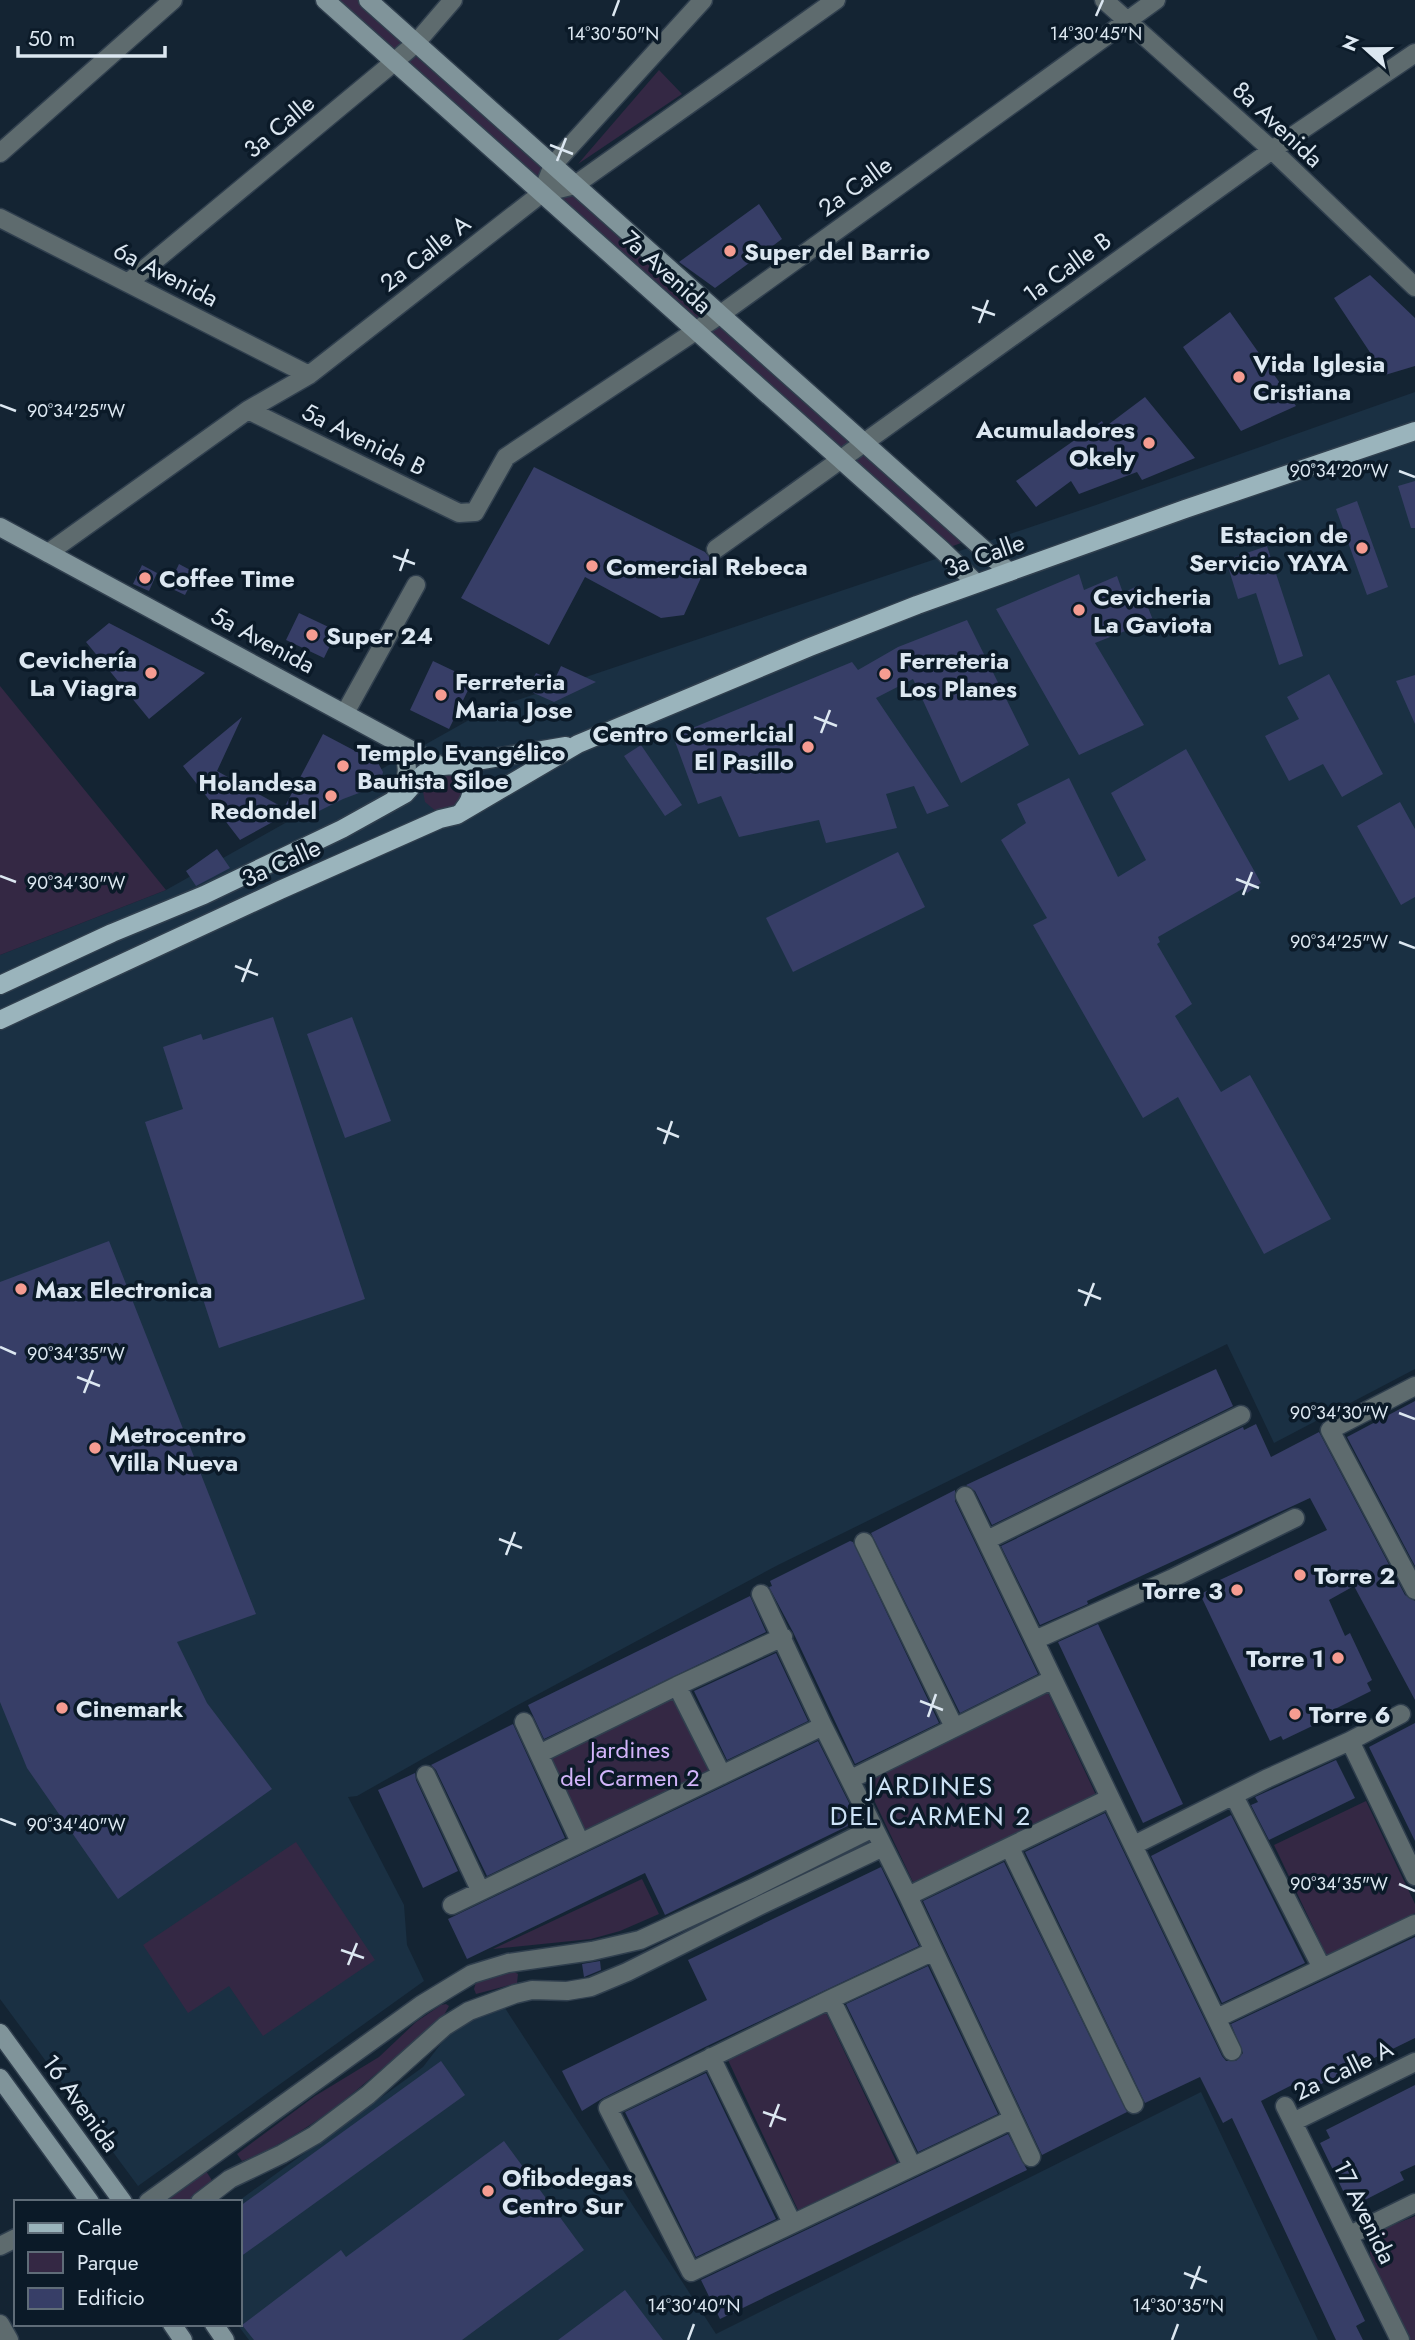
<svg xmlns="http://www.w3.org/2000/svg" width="1415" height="2340" font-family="Jost,sans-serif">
<rect width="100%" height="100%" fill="#142433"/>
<!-- built -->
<path fill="#1a3043" d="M1415 392V1369L1274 1443 1227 1344 778 1565 516 1706 357 1796 348 1797 404 1905 407 1945 424 1981 138 2186 0 1999V955L166 890 485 711 1096 505Z
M505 2008 716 2334 1201 2092 1318 2340H249L237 2324H240V2202H237L423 2067 446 2037 475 2017Z"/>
<!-- green -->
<path fill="#342844" d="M325 0H368L553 165 542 193 575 185 972 539 942 550Z
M659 70 682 94 578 164Z
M0 686 166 890 0 955Z
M442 767 466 781 459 808 437 812 425 802 422 787Z
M1048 1693 1096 1795 913 1882 865 1781Z
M675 1696 710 1771 585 1830 550 1756Z
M1366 1801 1415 1904V1913L1327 1956 1274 1845Z
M296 1842 375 1960 263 2036 229 1986 188 2013 143 1945Z
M642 1879 659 1914 620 1931 591 1939 493 1949Z
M502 1972H514L518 1974 517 1983 476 1994 474 1989 476 1982Z
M446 2004 449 2006 443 2017C379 2069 320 2131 242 2161L237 2154 315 2096 379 2057 416 2022 441 2005Z
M826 2013 897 2163 798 2210 728 2060Z
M206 2171 213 2182 186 2202H166Z
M1415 2216V2340H1410L1373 2265C1360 2232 1391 2227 1415 2216Z"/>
<!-- building -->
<path fill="#373e67" d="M759 204 782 239 715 288 679 262Z
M1370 275 1415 318V366L1385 375 1334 298Z
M1230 312 1296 406 1241 431 1183 347Z
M1145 397 1195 458 1142 480 1137 472 1079 494 1071 481 1036 507 1016 481 1102 421 1105 427Z
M534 467 705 552 710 558 684 615 661 618 585 577 549 645 461 598Z
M1415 481V528H1411L1398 486Z
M1357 501 1388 587 1367 595 1336 509Z
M1267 546 1303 656 1279 665 1256 593 1238 599 1226 560Z
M179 564 196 573 185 595 168 587Z
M142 565 157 573 149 591 133 584Z
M1079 574 1084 590 1117 576 1123 593 1139 585 1153 620 1095 643 1144 725 1079 755 996 609Z
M299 613 337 631 324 658 286 640Z
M967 620 1029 745 961 783 913 679 876 698 949 806 927 814 914 786 886 794 897 828 826 843 819 820 739 837 721 796 698 804 673 736 852 662 858 670 898 647Z
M109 623 161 650 205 673 149 719 86 642Z
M433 661 473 680 449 729 410 710Z
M561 666 596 682 554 702 527 690 536 673 554 681Z
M1329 674 1383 774 1342 797 1323 764 1289 781 1265 736 1299 719 1287 697Z
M1415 675V724L1396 681Z
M242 717 217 771 284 808 323 734 378 763 383 772 381 780 375 787 343 799 311 815 298 808 240 840 183 766Z
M641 745 682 805 665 816 624 756Z
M1186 749 1261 883 1247 893 1244 888 1158 937 1160 942 1157 944 1192 1004 1175 1016 1221 1092 1250 1075 1331 1219 1264 1254 1178 1097 1143 1118 1033 925 1047 918 1001 840 1026 823 1017 804 1069 778 1118 877 1146 860 1111 793Z
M1400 802 1415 829V897L1401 905 1357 826Z
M217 849 230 868 196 886 186 871Z
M898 852 925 907 793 972 766 918Z
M273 1017 365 1299 219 1348 145 1122 183 1109 163 1047 201 1034 203 1040Z
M352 1017 391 1121 345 1138 307 1034Z
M109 1241 256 1614 177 1642 207 1703 272 1789 118 1899 27 1768 0 1702V1282Z
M1216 1369 1233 1406 992 1525 975 1491 966 1485Z
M1415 1401V1566L1347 1437Z
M1256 1424 1271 1457 1319 1432 1405 1595 1415 1601V1700L1354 1586 1329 1600 1345 1636 1350 1633 1372 1680 1367 1683 1371 1691 1327 1713 1329 1718 1283 1740 1281 1736 1270 1741 1200 1594 1211 1589 1209 1585 1327 1530 1310 1498 1087 1601 1088 1604 1040 1625 1001 1546 1243 1427 1244 1430Z
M955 1490V1501L1038 1674 960 1713 871 1533Z
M850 1541 853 1542 939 1723 855 1764 793 1632 769 1587 772 1586 770 1581Z
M750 1596 766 1632 544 1739 528 1705Z
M1098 1624 1183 1804 1143 1823 1058 1642Z
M776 1653 808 1721 727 1760 694 1691Z
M1415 1723V1841L1369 1747Z
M513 1724 565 1838 487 1876 436 1770 431 1765Z
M818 1741 858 1821 665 1915 645 1873 467 1959 448 1919Z
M1336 1760 1355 1798 1269 1840 1251 1805 1258 1802 1255 1797Z
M415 1773 416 1780 458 1871 423 1888 378 1790Z
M1105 1813 1222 2056 1226 2061H1236L1243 2053 1231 2024 1415 1937V2038L1309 2090 1305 2082 1295 2087 1294 2084 1261 2101 1365 2321 1356 2326 1363 2340H1336L1232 2118 1223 2123 1200 2077 1145 2103 1025 1852Z
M1231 1815 1305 1963 1222 2003 1151 1856Z
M1004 1862 1127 2112 1042 2155 923 1901Z
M881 1867 919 1946 705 2047 603 2098 582 2111 562 2071 707 2000 688 1960Z
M600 1961 601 1970 584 1977 582 1964Z
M928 1966 998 2114 918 2152 846 2004Z
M441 2061 465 2095 240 2257V2206Z
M706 2073 776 2219 696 2257 625 2112Z
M1415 2085V2165L1400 2172 1404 2180 1361 2202 1357 2194 1347 2199 1320 2143 1330 2138 1326 2130Z
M1008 2134 1027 2170 720 2319 701 2280Z
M504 2141 584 2250 462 2340H254L242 2325 341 2250 346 2257Z
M625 2290 663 2340H558Z"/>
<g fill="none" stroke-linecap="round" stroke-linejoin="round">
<defs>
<path id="street" d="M1104 0 1272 150 1415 287
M0 153 173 0
M542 193 553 165 703 0
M0 218 309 375
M129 282 394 62 416 43 453 0
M248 410 459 513 475 512 506 457 721 314 1156 0
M716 549 1272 150 1415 53
M48 553 248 410 309 375 542 193 575 185 836 0
M345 713 416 585
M1415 1386 1330 1430 1415 1590
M965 1496 1232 2051
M987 1540 1241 1415
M864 1542 954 1727
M761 1594 823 1726 908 1896 1031 2157
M1035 1640 1171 1579 1295 1518
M677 1686 722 1775
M524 1722 580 1842
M1350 1741 1415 1876
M539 1754 677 1686 783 1637
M426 1775 480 1890
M851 1779 1053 1679
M1234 1796 1322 1968
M1134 1845 1266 1779 1350 1741 1401 1714
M1010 1848 1134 2104
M908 1896 1110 1798
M452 1905 823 1726
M934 1951 831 1999 608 2108 691 2272 1013 2119
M831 1999 912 2166
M1217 2018 1415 1924
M711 2057 792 2223
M1285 2106 1400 2340
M1293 2122 1415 2062
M148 2202 421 2005 472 1974 508 1963 592 1951 640 1940 753 1888 873 1828
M200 2202 230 2179 282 2154 315 2135 368 2095 445 2026 469 2011 515 1994 532 1990 567 1991 591 1987 627 1972 761 1905 883 1847
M1350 2235 1415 2203
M0 2246 16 2238
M0 2324 9 2340"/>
<path id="secondary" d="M325 0 942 550 976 583
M368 0 1009 572
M0 527 439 765
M395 798C411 780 411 761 395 742
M0 2033 123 2202
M0 2078 90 2202
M172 2324 183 2340
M214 2324 225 2340"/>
<path id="primary" d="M453 765C474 774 477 793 463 810
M0 985 112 933 204 895 342 829 405 794 423 774 433 767 453 765 566 746
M0 1020 280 890 440 819 457 815 578 744 810 647 917 605 1185 509 1415 431"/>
</defs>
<!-- street casing -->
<use href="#street" stroke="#303f4e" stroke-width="21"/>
<!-- secondary casing -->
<use href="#secondary" stroke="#303f4e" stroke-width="21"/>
<!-- primary casing -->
<use href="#primary" stroke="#303f4e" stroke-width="21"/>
<!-- street -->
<use href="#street" stroke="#5e6b6e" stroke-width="18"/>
<!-- secondary -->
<use href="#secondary" stroke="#80949a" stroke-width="18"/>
<!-- primary -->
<use href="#primary" stroke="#9ab4bc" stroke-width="18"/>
</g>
<!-- ticks -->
<path fill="none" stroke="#dce7f1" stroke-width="2.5" d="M613 16 619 0M1096 16 1103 0M550 145 573 154M557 161 566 138M972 307 995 315M979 323 988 300M0 405 16 411M1399 471 1415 477M393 556 415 564M400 571 408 549M814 717 837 726M821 733 830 710M0 876 16 882M1236 879 1259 888M1243 895 1252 872M1399 942 1415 948M235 966 258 975M242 982 251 959M657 1128 679 1137M664 1144 672 1121M1078 1290 1101 1299M1085 1306 1094 1283M0 1347 16 1354M77 1377 100 1386M84 1393 93 1370M1399 1413 1415 1419M499 1539 522 1548M506 1555 515 1532M920 1701 943 1710M928 1717 936 1694M0 1819 16 1825M1399 1884 1415 1891M341 1950 364 1958M348 1965 357 1943M763 2112 786 2120M770 2127 779 2104M1184 2273 1207 2282M1191 2289 1200 2266M688 2340 694 2324M1172 2340 1178 2324"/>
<!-- markers -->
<g fill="#f59c91" stroke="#0b1a28" stroke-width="2.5">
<circle cx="730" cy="251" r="7"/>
<circle cx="1239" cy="377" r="7"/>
<circle cx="1149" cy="443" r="7"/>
<circle cx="1362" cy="548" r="7"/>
<circle cx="592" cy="566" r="7"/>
<circle cx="145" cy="578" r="7"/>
<circle cx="1079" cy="610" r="7"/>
<circle cx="312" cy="635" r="7"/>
<circle cx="151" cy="673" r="7"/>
<circle cx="885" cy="674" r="7"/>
<circle cx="441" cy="695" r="7"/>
<circle cx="808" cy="747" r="7"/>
<circle cx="343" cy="766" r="7"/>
<circle cx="331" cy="796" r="7"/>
<circle cx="21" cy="1289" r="7"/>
<circle cx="95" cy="1448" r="7"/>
<circle cx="1300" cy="1575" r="7"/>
<circle cx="1237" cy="1590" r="7"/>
<circle cx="1338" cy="1658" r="7"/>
<circle cx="62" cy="1708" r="7"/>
<circle cx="1295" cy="1714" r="7"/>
<circle cx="488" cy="2191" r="7"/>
</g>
<g text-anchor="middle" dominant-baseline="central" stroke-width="7" stroke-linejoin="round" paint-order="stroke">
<!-- street labels -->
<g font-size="24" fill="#dce7f1" stroke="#0b1a28">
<text transform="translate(1278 124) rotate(43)">8a Avenida</text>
<text transform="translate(279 126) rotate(-40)">3a Calle</text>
<text transform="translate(855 186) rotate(-36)">2a Calle</text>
<text transform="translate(425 253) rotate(-38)">2a Calle A</text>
<text transform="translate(1067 267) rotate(-36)">1a Calle B</text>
<text transform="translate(667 272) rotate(42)">7a Avenida</text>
<text transform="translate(166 274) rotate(27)">6a Avenida</text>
<text transform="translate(364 439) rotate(26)">5a Avenida B</text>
<text transform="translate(984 555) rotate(-20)">3a Calle</text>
<text transform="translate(263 640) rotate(28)">5a Avenida</text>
<text transform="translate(281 863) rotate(-24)">3a Calle</text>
<text transform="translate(1343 2070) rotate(-26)">2a Calle A</text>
<text transform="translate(81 2103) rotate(54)">16 Avenida</text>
<text transform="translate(1365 2212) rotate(64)">17 Avenida</text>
</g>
<!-- poi labels -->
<g font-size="24" font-weight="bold" fill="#dce7f1" stroke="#0b1a28" text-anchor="start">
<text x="744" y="251">Super del Barrio</text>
<text x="1253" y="363">Vida Iglesia<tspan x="1253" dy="28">Cristiana</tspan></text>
<text x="1135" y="429" text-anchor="end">Acumuladores<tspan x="1135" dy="28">Okely</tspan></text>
<text x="1348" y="534" text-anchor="end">Estacion de<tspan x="1348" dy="28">Servicio YAYA</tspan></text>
<text x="606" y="566">Comercial Rebeca</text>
<text x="159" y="578">Coffee Time</text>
<text x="1093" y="596">Cevicheria<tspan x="1093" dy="28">La Gaviota</tspan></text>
<text x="326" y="635">Super 24</text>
<text x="137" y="659" text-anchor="end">Cevichería<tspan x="137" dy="28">La Viagra</tspan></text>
<text x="899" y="660">Ferreteria<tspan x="899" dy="28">Los Planes</tspan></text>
<text x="455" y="681">Ferreteria<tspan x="455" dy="28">Maria Jose</tspan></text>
<text x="794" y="733" text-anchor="end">Centro Comerlcial<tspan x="794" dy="28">El Pasillo</tspan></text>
<text x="357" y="752">Templo Evangélico<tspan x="357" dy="28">Bautista Siloe</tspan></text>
<text x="317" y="782" text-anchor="end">Holandesa<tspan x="317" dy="28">Redondel</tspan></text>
<text x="35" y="1289">Max Electronica</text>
<text x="109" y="1434">Metrocentro<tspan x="109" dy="28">Villa Nueva</tspan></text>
<text x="1314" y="1575">Torre 2</text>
<text x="1223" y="1590" text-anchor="end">Torre 3</text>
<text x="1324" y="1658" text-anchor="end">Torre 1</text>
<text x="76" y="1708">Cinemark</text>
<text x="1309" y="1714">Torre 6</text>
<text x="502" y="2177">Ofibodegas<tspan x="502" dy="28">Centro Sur</tspan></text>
</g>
<!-- park labels -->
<g font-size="24" fill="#d2b4fa" stroke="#0b1a28">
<text x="630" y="1749">Jardines<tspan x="630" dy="28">del Carmen 2</tspan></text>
</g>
<!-- neighbourhood labels -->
<g font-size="26" letter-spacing="2" fill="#cde2f6" stroke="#0b1a28">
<text x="931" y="1786">JARDINES<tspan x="931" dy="30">DEL CARMEN 2</tspan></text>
</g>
</g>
<g font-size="18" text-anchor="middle" fill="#dce7f1" stroke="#0b1a28" stroke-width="7" stroke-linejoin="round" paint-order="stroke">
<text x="613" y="40">14°30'50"N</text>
<text x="1096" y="40">14°30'45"N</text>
<text x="76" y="417">90°34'25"W</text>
<text x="1339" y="477">90°34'20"W</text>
<text x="76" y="889">90°34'30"W</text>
<text x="1339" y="948">90°34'25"W</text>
<text x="76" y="1360">90°34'35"W</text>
<text x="1339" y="1419">90°34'30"W</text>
<text x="76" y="1831">90°34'40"W</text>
<text x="1339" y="1890">90°34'35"W</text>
<text x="694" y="2312">14°30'40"N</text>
<text x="1178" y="2312">14°30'35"N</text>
</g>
<!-- legend -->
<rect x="14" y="2200" width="228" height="126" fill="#0b1a28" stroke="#5f6c78" stroke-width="2"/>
<rect x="28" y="2223" width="35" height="10" fill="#9ab4bc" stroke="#5f6c78" stroke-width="2"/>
<text x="77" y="2235" font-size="21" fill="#dce7f1">Calle</text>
<rect x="28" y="2252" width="35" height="21" fill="#342844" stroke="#5f6c78" stroke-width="2"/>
<text x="77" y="2270" font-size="21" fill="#dce7f1">Parque</text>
<rect x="28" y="2288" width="35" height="21" fill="#373e67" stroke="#5f6c78" stroke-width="2"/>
<text x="77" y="2305" font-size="21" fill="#dce7f1">Edificio</text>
<!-- north arrow -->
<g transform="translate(1366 49) rotate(291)" stroke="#0b1a28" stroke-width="5" paint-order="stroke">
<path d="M0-5L12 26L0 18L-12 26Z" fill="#dce7f1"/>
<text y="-10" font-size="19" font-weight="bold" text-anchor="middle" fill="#dce7f1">N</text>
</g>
<!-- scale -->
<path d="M18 46v10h147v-10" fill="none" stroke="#dce7f1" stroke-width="3.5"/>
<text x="28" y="46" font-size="21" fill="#dce7f1" stroke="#0b1a28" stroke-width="5" paint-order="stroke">50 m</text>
</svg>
